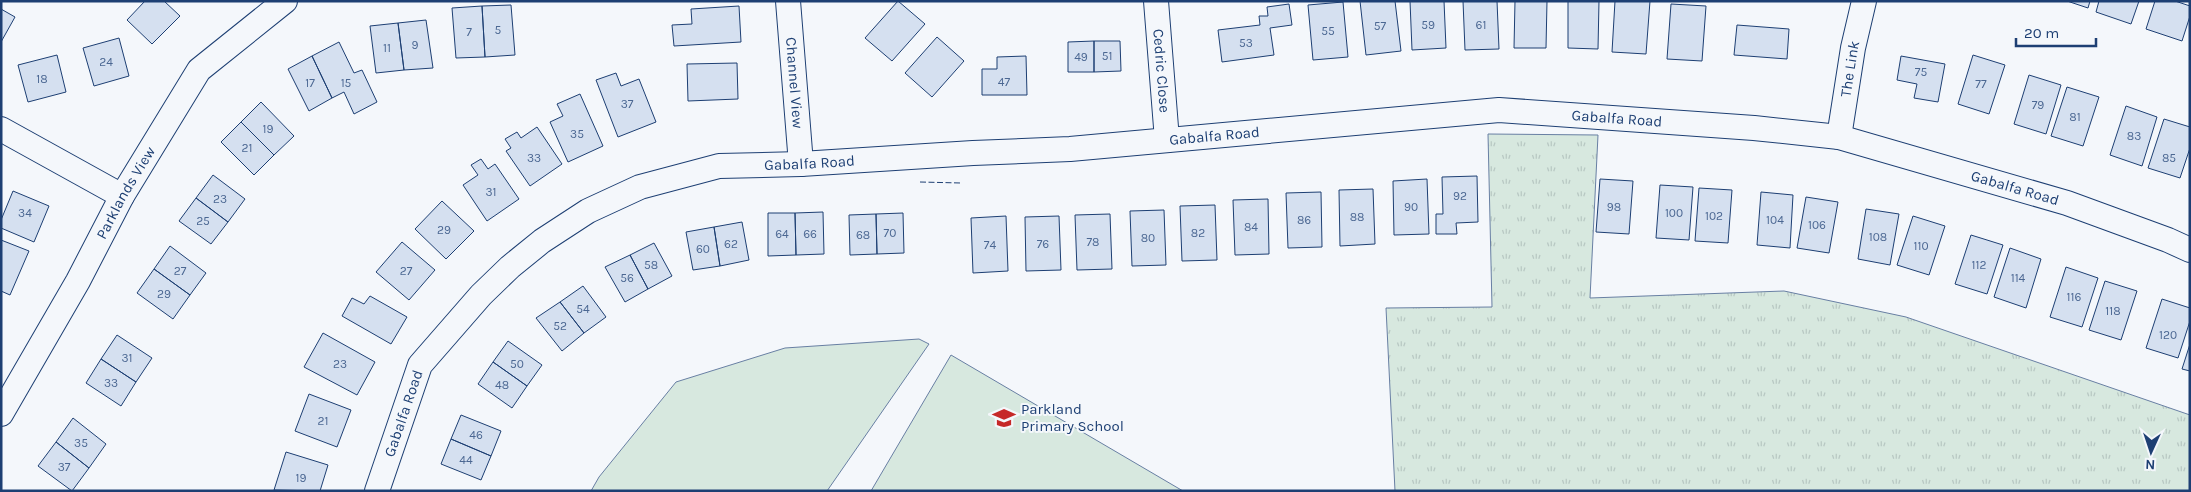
<svg xmlns="http://www.w3.org/2000/svg" width="2191" height="492" font-family="Karla,sans-serif">
<defs>
<pattern id="park-tufts" width="24" height="20" patternUnits="userSpaceOnUse" patternTransform="scale(1.25)"><rect width="24" height="20" fill="#d7e8df"/><path d="M3 7l-1-3M5 7V3M7 7l1-3M15 17l-1-3M17 17v-4M19 17l1-3" fill="none" stroke="#b8c8c3"/></pattern>
</defs>
<rect width="100%" height="100%" fill="#f4f7fb"/>
<!-- grass -->
<path fill="#d7e8df" stroke="#687fa3" d="M919 339 929 344 827 491H591L599 477 676 382 785 348Z
M951 355 1183 491H871Z"/>
<!-- park -->
<path fill="url(#park-tufts)" stroke="#687fa3" d="M1488 134 1598 135 1590 298 1784 291 1906 317 2190 415V491H1395L1386 308 1492 307Z"/>
<!-- building -->
<path fill="#d5e0f0" stroke="#1d3f73" d="M145 1H164L180 16 152 44 127 20Z
M898 1 925 24 892 61 865 38Z
M1360 1H1395L1401 51 1366 55Z
M1410 1H1444L1446 48 1412 50Z
M1463 1H1497L1499 49 1465 50Z
M1515 1H1547L1546 48H1514Z
M1568 1H1599L1598 49 1568 48Z
M1615 1H1650L1646 54 1612 52Z
M2067 1H2090L2088 8Z
M2099 1H2139L2131 24 2096 12Z
M2155 1H2175L2190 6V16L2182 41 2146 29Z
M1343 2 1348 57 1313 60 1308 5Z
M1289 4 1292 25 1270 28 1274 55 1222 62 1218 30 1260 25 1259 16H1268L1267 7Z
M1671 4 1706 6 1702 61 1667 59Z
M511 5 515 55 485 57 482 6Z
M482 6 485 57 456 58 452 8Z
M739 6 741 42 674 46 672 25 692 24 691 9Z
M1 9 15 17 1 42Z
M426 20 433 68 404 70 398 23Z
M398 23 404 70 376 73 370 26Z
M1737 25 1789 29 1787 59 1734 55Z
M937 37 964 61 932 97 905 73Z
M119 38 129 76 94 86 83 48Z
M1094 41V72H1068V42Z
M1094 41H1120L1121 71 1094 72Z
M339 42 354 73 362 70 377 102 354 114 344 92 332 98 312 56Z
M57 55 66 92 28 102 18 65Z
M1973 55 2005 65 1989 114 1958 104Z
M312 56 332 98 309 111 288 69Z
M1026 56 1027 95H982V69H997V57Z
M1901 56 1945 64 1938 102 1914 98 1917 84 1897 80Z
M737 63 738 99 688 101 687 64Z
M616 73 621 86 639 79 656 122 618 137 596 80Z
M2029 75 2061 85 2046 134 2014 124Z
M2067 87 2099 97 2083 146 2051 136Z
M580 94 603 146 568 162 550 122 563 116 557 104Z
M261 102 294 136 274 155 241 122Z
M2126 106 2157 117 2142 166 2110 155Z
M2164 119 2190 127V148L2180 178 2148 168Z
M241 122 274 155 254 175 221 142Z
M537 127 562 164 530 186 506 151 511 148 505 139 517 132 521 138Z
M481 159 488 169 495 164 519 199 487 221 463 185 478 175 471 165Z
M213 175 245 199 228 222 196 198Z
M1477 176 1478 222 1456 223 1457 234H1436V214H1443L1442 177Z
M1427 179 1429 234 1394 235 1393 181Z
M1600 179 1633 181 1629 234 1596 232Z
M1660 185 1693 187 1689 240 1656 238Z
M1699 188 1732 190 1728 243 1695 241Z
M1373 189 1375 244 1340 246 1339 190Z
M13 191 49 206 34 242 1 228V220Z
M1321 192 1322 247 1288 248 1286 193Z
M1761 192 1793 195 1790 248 1757 245Z
M1806 197 1838 202 1829 253 1797 248Z
M196 198 228 222 211 244 179 221Z
M1268 199 1269 254 1235 255 1233 200Z
M442 201 474 231 446 259 415 229Z
M1215 205 1217 260 1182 261 1180 206Z
M1866 209 1899 214 1890 265 1858 259Z
M1164 210 1166 265 1132 266 1130 211Z
M823 212 824 254 796 255 795 213Z
M768 213H795L796 255 768 256Z
M903 213 904 253 877 254 876 214Z
M876 214 877 254 850 255 849 215Z
M1110 214 1112 269 1077 270 1075 215Z
M1006 216 1008 271 973 273 971 218Z
M1059 216 1061 270 1026 271 1025 217Z
M1913 216 1945 226 1929 275 1897 265Z
M742 222 749 260 720 266 714 227Z
M714 227 720 266 693 270 686 232Z
M1971 235 2003 245 1987 294 1955 284Z
M1 240 29 251 10 295 1 291Z
M402 242 435 270 409 300 376 272Z
M654 243 672 276 648 289 630 255Z
M170 246 206 273 190 295 154 269Z
M2010 248 2041 259 2026 308 1994 297Z
M630 255 648 289 625 302 605 267Z
M2066 267 2098 278 2082 327 2050 317Z
M154 269 190 295 173 319 137 293Z
M2105 281 2137 291 2121 340 2089 330Z
M583 286 606 317 584 333 560 302Z
M370 296 407 317 391 344 342 316 352 298 364 304Z
M2162 299 2190 308V321L2178 358 2146 348Z
M560 302 584 333 562 351 536 318Z
M323 333 375 362 357 395 304 367Z
M117 335 152 358 136 382 101 359Z
M508 341 542 365 527 386 493 362Z
M2190 344V371L2182 369Z
M101 359 136 382 121 406 86 383Z
M493 362 527 386 512 408 478 384Z
M309 394 351 410 337 447 295 431Z
M461 415 501 431 491 456 451 439Z
M73 418 106 444 89 468 56 442Z
M451 439 491 456 481 480 441 464Z
M56 442 89 468 72 491 38 466Z
M286 452 328 465 320 491 274 490Z"/>
<g fill="none" stroke-linecap="round" stroke-linejoin="round">
<defs>
<g id="street">
<path id="s1" d="M788 1 801 164"/>
<path id="s2" d="M1156 1 1167 140"/>
<path d="M1 129 122 196"/>
<path id="s3" d="M1839 137 1853 48 1864 1"/>
<path id="s4" d="M1 414 78 281 122 196 199 70 285 1"/>
<path id="s5" d="M377 491 420 365 481 295 510 267 542 241 588 211 640 187 719 166 801 164 973 153 1070 149 1499 110 1754 128 1839 137 2067 203 2168 240 2190 250"/>
</g>
</defs>
<!-- street casing -->
<use href="#street" stroke="#1d3f73" stroke-width="26"/>
<!-- street -->
<use href="#street" stroke="#f4f7fb" stroke-width="24"/>
<!-- fence -->
<path stroke="#1d3f73" stroke-width="1" stroke-dasharray="6 2.5" stroke-linecap="butt" d="M920 182 961 183"/>
</g>
<!-- icons -->
<defs>
<symbol id="school-bare" viewBox="-9 -9 18 18"><path d="M0-5L7-2L0 1L-7-2ZM-4 1L0 2.5L4 1V4Q0 6-4 4Z" fill="#c62828" stroke="#f4f7fb" stroke-width="2.5" paint-order="stroke"/></symbol>
</defs>
<g fill-rule="evenodd">
<use href="#school-bare" x="988" y="402" width="32" height="32"/>
</g>
<g text-anchor="middle" dominant-baseline="central" stroke-width="4" stroke-linejoin="round" paint-order="stroke">
<!-- number labels -->
<g font-size="12" fill="#4b6792">
<text x="1428" y="25">59</text>
<text x="1481" y="25">61</text>
<text x="1380" y="26">57</text>
<text x="498" y="30">5</text>
<text x="1328" y="31">55</text>
<text x="469" y="32">7</text>
<text x="1246" y="43">53</text>
<text x="415" y="45">9</text>
<text x="387" y="48">11</text>
<text x="1107" y="56">51</text>
<text x="1081" y="57">49</text>
<text x="106" y="62">24</text>
<text x="1921" y="72">75</text>
<text x="42" y="79">18</text>
<text x="1004" y="82">47</text>
<text x="310" y="83">17</text>
<text x="346" y="83">15</text>
<text x="1981" y="84">77</text>
<text x="627" y="104">37</text>
<text x="2038" y="105">79</text>
<text x="2075" y="117">81</text>
<text x="268" y="129">19</text>
<text x="577" y="134">35</text>
<text x="2134" y="136">83</text>
<text x="247" y="148">21</text>
<text x="534" y="158">33</text>
<text x="2169" y="158">85</text>
<text x="491" y="192">31</text>
<text x="1460" y="196">92</text>
<text x="220" y="199">23</text>
<text x="1411" y="207">90</text>
<text x="1614" y="207">98</text>
<text x="25" y="213">34</text>
<text x="1674" y="213">100</text>
<text x="1714" y="216">102</text>
<text x="1357" y="217">88</text>
<text x="1304" y="220">86</text>
<text x="1775" y="220">104</text>
<text x="203" y="221">25</text>
<text x="1817" y="225">106</text>
<text x="1251" y="227">84</text>
<text x="444" y="230">29</text>
<text x="890" y="233">70</text>
<text x="1198" y="233">82</text>
<text x="782" y="234">64</text>
<text x="810" y="234">66</text>
<text x="863" y="235">68</text>
<text x="1878" y="237">108</text>
<text x="1148" y="238">80</text>
<text x="1093" y="242">78</text>
<text x="731" y="244">62</text>
<text x="1043" y="244">76</text>
<text x="990" y="245">74</text>
<text x="1921" y="246">110</text>
<text x="703" y="249">60</text>
<text x="651" y="265">58</text>
<text x="1979" y="265">112</text>
<text x="180" y="271">27</text>
<text x="406" y="271">27</text>
<text x="627" y="278">56</text>
<text x="2018" y="278">114</text>
<text x="164" y="294">29</text>
<text x="2074" y="297">116</text>
<text x="583" y="309">54</text>
<text x="2113" y="311">118</text>
<text x="560" y="326">52</text>
<text x="2168" y="335">120</text>
<text x="127" y="358">31</text>
<text x="340" y="364">23</text>
<text x="517" y="364">50</text>
<text x="111" y="383">33</text>
<text x="502" y="385">48</text>
<text x="323" y="421">21</text>
<text x="476" y="435">46</text>
<text x="81" y="443">35</text>
<text x="466" y="460">44</text>
<text x="64" y="467">37</text>
<text x="301" y="478">19</text>
</g>
<!-- street labels -->
<g font-size="15" fill="#1d3f73" stroke="#f4f7fb">
<text stroke="none"><textPath href="#s3" startOffset="69">The Link</textPath></text>
<text stroke="none"><textPath href="#s2" startOffset="70">Cedric Close</textPath></text>
<text stroke="none"><textPath href="#s1" startOffset="82">Channel View</textPath></text>
<text stroke="none"><textPath href="#s5" startOffset="1402">Gabalfa Road</textPath></text>
<text stroke="none"><textPath href="#s5" startOffset="998">Gabalfa Road</textPath></text>
<text stroke="none"><textPath href="#s5" startOffset="592">Gabalfa Road</textPath></text>
<text stroke="none"><textPath href="#s5" startOffset="1808">Gabalfa Road</textPath></text>
<text stroke="none"><textPath href="#s4" startOffset="254">Parklands View</textPath></text>
<text stroke="none"><textPath href="#s5" startOffset="82">Gabalfa Road</textPath></text>
</g>
<!-- poi labels -->
<g font-size="15" fill="#1d3f73" stroke="#f4f7fb" text-anchor="start">
<text x="1021" y="409">Parkland<tspan x="1021" dy="17">Primary School</tspan></text>
</g>
</g>
<!-- border -->
<rect width="2191" height="492" fill="none" stroke="#1d3f73" stroke-width="5"/>
<!-- north arrow -->
<g transform="translate(2151 452) rotate(183)" stroke="#f4f7fb" stroke-width="4" paint-order="stroke">
<path d="M0-4L9 19L0 12L-9 19Z" fill="#1d3f73"/>
<text y="-8" font-size="14" font-weight="bold" text-anchor="middle" fill="#1d3f73">N</text>
</g>
<!-- scale -->
<path d="M2016 38v8h80v-8" fill="none" stroke="#1d3f73" stroke-width="2.5"/>
<text x="2024" y="38" font-size="15" fill="#1d3f73" stroke="#f4f7fb" stroke-width="4" paint-order="stroke">20 m</text>
</svg>
